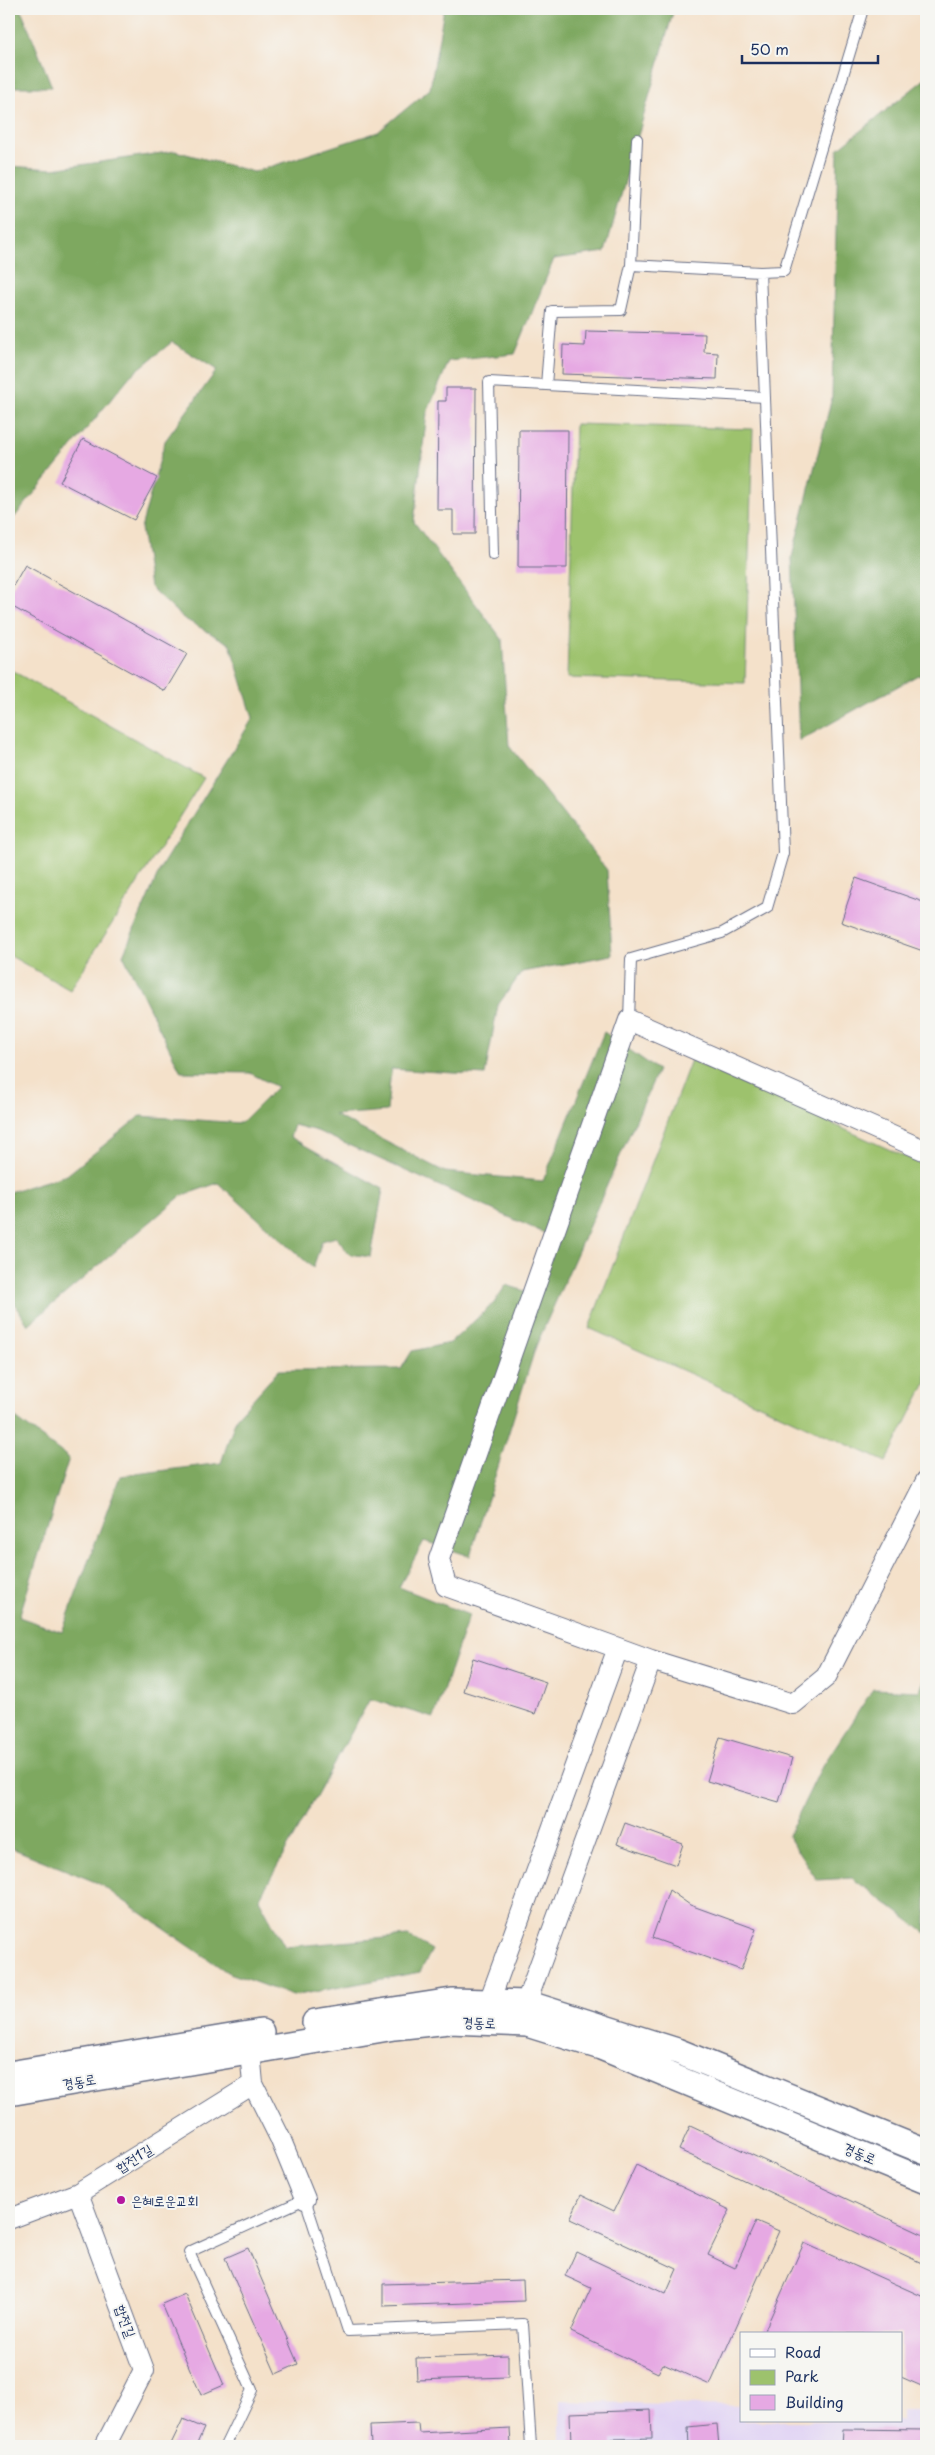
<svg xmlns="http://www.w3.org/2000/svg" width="935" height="2455" font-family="'Playpen Sans','Poor Story',sans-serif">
<rect width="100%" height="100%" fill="#f6f6f2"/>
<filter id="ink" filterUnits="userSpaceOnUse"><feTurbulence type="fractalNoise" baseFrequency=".02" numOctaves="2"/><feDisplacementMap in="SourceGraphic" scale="10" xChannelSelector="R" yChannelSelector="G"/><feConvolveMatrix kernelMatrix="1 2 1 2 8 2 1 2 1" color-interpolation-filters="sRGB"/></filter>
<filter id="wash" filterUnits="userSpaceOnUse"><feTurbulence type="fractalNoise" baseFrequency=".0096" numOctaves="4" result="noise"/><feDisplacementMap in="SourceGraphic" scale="20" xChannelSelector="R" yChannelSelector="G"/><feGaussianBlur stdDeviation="1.12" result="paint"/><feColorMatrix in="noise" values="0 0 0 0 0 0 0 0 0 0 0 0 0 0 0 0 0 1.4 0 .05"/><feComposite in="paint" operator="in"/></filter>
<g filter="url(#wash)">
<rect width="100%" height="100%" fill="#f4e1ca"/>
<!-- built -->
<path fill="#e1d4f4" d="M560 2401 741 2406V2421H901V2411H926V2446H560Z"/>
<!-- green -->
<path fill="#9dc26d" stroke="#5c7866" d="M575 424 753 429 745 683 567 678Z
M9 669 204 778 70 990 9 955Z
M691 1060 926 1166V1383L886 1462 589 1328Z"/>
<!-- forest -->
<path fill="#7ea860" stroke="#4c6c5f" d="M9 9H21L52 87H9Z
M444 9H674L605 252 554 259 515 354 449 361 427 413 414 522 502 639 509 746 607 870 612 955 522 972 498 1005 485 1075 391 1069 387 1111 334 1115 445 1172 543 1181 604 1032 658 1070 536 1346 470 1556 424 1541 399 1587 469 1615 434 1718 370 1699 259 1899 285 1947 408 1936 432 1950 420 1972 293 1996 227 1972 98 1883 9 1847V1413L69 1458 19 1617 62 1632 120 1476 221 1463 236 1418 279 1370 401 1369 412 1351 450 1343 494 1303 506 1285 531 1293 551 1236 317 1131 294 1125 290 1137 383 1189 371 1257 349 1254 336 1237 322 1241 313 1268 218 1183 181 1196 28 1325 9 1294V1192L67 1175 140 1116 241 1123 277 1087 250 1073 181 1072 123 955 162 865 253 718 230 644 183 618 150 587 141 528 165 441 217 370 172 342 130 376 9 524V166L53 169 175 151 254 172 378 132 430 89Z
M926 78V679L918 675 799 741 792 557 832 397 838 149Z
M926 1677V1933L852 1878 817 1880 788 1836 820 1770 873 1689 919 1691Z"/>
<g id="blocks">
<!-- building -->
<path fill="#e6a9e3" d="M586 331 705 334 704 352 718 353 717 379 562 374 563 345 585 346Z
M446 388H476L475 534H453V510H437L438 401H446Z
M519 430H568L567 568H518Z
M83 439 157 478 134 520 60 482Z
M25 565 187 654 165 691 9 605V593Z
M856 878 926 903V952L841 922Z
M473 1658 546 1682 535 1714 463 1691Z
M720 1737 792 1758 779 1802 707 1781Z
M625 1823 683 1844 676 1865 617 1844Z
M669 1890 690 1905 756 1929 741 1970 652 1938Z
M690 2126 926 2236V2265L679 2150Z
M636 2165 730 2210 708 2255 735 2268 756 2221 779 2231 710 2385 663 2364 658 2373 571 2332 591 2288 565 2276 576 2252 666 2294 677 2269 570 2219 581 2195 614 2211Z
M804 2243 926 2298V2388L901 2377V2334H763Z
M248 2248 298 2364 276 2374 225 2258Z
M523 2280 524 2301 383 2306V2284Z
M185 2294 224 2385 201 2395 162 2304Z
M508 2355V2377L417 2380 416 2358Z
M651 2410 652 2438 612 2439V2446H571L570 2413Z
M183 2419 204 2428 196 2446H170Z
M418 2423 419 2433 510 2428 511 2446H371L370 2425Z
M717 2424 719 2446H689L688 2427Z
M843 2429 926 2430V2446H842Z"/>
</g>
</g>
<g filter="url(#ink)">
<use href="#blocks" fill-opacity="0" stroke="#676d84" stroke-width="1"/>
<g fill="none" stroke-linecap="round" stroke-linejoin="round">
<defs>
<path id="service" d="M631 265 621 310 552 311 546 385 765 397
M760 272 784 271 863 9
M493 555 489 382 546 385
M629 1020 631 959 722 933 767 908 783 853 760 272 631 265 637 139
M225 2446 252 2390 189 2252 305 2199 348 2331 523 2324 531 2446"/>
<path id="minor" d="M618 1648 446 1586 439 1559 629 1020 926 1151
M651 1660 793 1704 826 1677 926 1481
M489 2002 618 1648 651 1660 526 2003
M253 2084 280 2138 305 2199
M78 2193 144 2370 105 2446
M9 2219 78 2193 253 2084 250 2051"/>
<path id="tertiary" d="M315 2022 452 2001 526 2003 677 2051 926 2152
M9 2074 261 2032
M9 2093 394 2027 449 2021 527 2024 601 2047 926 2181"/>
</defs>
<!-- service casing -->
<use href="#service" stroke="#676d84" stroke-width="12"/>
<!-- minor casing -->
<use href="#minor" stroke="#676d84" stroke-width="22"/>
<!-- tertiary casing -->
<use href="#tertiary" stroke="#676d84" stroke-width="28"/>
<!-- service -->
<use href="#service" stroke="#fff" stroke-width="10"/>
<!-- minor -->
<use href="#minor" stroke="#fff" stroke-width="20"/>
<!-- tertiary -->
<use href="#tertiary" stroke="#fff" stroke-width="25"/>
</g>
</g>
<!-- markers -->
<circle fill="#b5179e" stroke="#f6f6f2" stroke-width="2" cx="121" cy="2200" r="5"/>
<g text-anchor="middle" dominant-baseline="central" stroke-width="4" stroke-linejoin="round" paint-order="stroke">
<!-- street labels -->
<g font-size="14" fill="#1b2f5e" stroke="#f6f6f2">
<text transform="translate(479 2022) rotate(2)">경동로</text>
<text transform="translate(79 2081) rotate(-10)">경동로</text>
<text transform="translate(860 2153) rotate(23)">경동로</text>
<text transform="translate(134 2158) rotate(-32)">합전1길</text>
<text transform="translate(126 2321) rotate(70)">합전길</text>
</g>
<!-- poi labels -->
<g font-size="14" fill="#1b2f5e" stroke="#f6f6f2" text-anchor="start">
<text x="131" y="2200">은혜로운교회</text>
</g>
</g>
<!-- margin -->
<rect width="935" height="2455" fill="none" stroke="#f6f6f2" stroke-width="30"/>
<!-- legend -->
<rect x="740" y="2332" width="162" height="90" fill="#f6f6f2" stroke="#9ea6b7"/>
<rect x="750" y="2349" width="25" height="8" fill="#ffffff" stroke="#9ea6b7"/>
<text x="785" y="2358" font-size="15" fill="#1b2f5e">Road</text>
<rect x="750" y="2370" width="25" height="15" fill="#9dc26d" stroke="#9ea6b7"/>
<text x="785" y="2382" font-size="15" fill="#1b2f5e">Park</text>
<rect x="750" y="2395" width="25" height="15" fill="#e6a9e3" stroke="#9ea6b7"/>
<text x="785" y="2408" font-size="15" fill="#1b2f5e">Building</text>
<!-- scale -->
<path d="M742 55v8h136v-8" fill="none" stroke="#1b2f5e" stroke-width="2.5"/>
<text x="750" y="55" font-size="15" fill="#1b2f5e" stroke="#f6f6f2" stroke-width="4" paint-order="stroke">50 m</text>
</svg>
